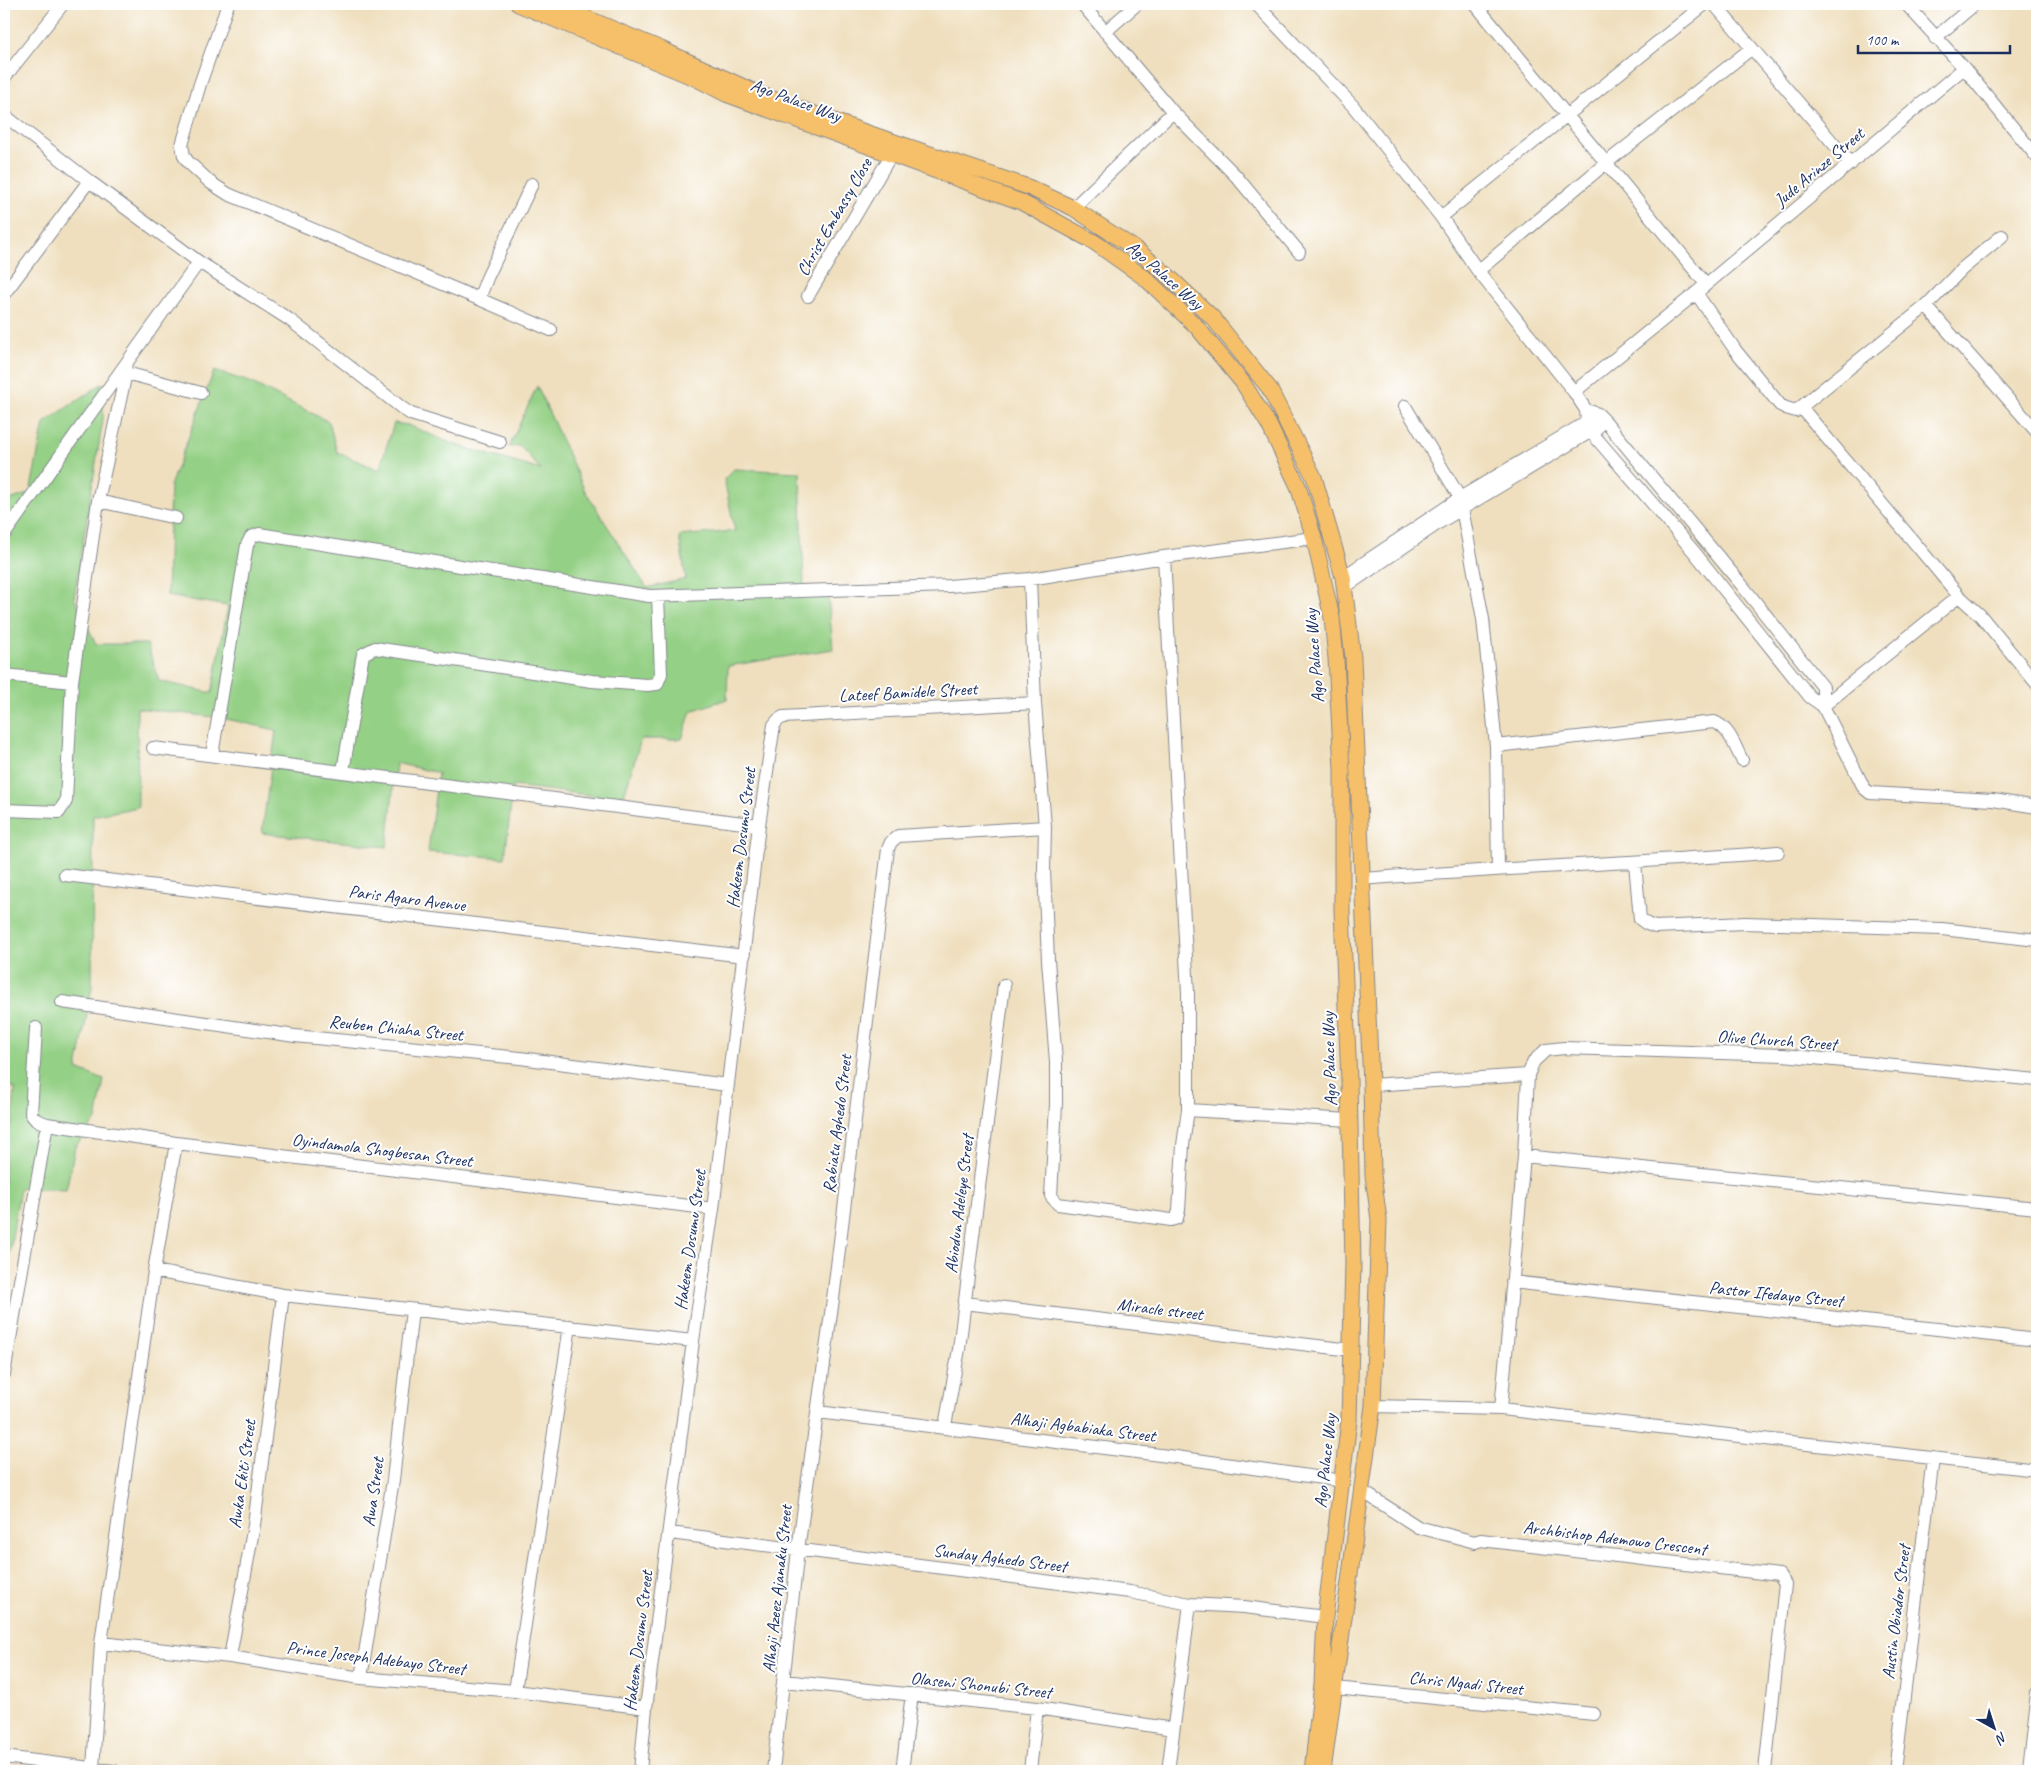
<svg xmlns="http://www.w3.org/2000/svg" width="2041" height="1775" font-family="Caveat,sans-serif">
<rect width="100%" height="100%" fill="#fff"/>
<filter id="ink" filterUnits="userSpaceOnUse"><feTurbulence type="fractalNoise" baseFrequency=".02" numOctaves="2"/><feDisplacementMap in="SourceGraphic" scale="10" xChannelSelector="R" yChannelSelector="G"/><feConvolveMatrix kernelMatrix="1 2 1 2 8 2 1 2 1" color-interpolation-filters="sRGB"/></filter>
<filter id="wash" filterUnits="userSpaceOnUse"><feTurbulence type="fractalNoise" baseFrequency=".0096" numOctaves="4" result="noise"/><feDisplacementMap in="SourceGraphic" scale="20" xChannelSelector="R" yChannelSelector="G"/><feGaussianBlur stdDeviation="1.12" result="paint"/><feColorMatrix in="noise" values="0 0 0 0 0 0 0 0 0 0 0 0 0 0 0 0 0 1.4 0 .05"/><feComposite in="paint" operator="in"/></filter>
<g filter="url(#wash)">
<rect width="100%" height="100%" fill="#efdfbe"/>
<!-- green -->
<path fill="#94d085" stroke="#588072" d="M214 371 250 382 329 422 337 452 379 470 394 423 408 425 453 444 541 470 520 446 509 447 537 386 585 491 647 588 686 579 679 536 735 531 724 479 734 469 800 472 804 588 828 594 833 649 728 666 727 699 691 711 682 739H641L623 799 513 786 505 858 428 852 438 773 396 763 387 847 262 833 276 730 222 718 137 708 138 807 93 816 92 987 77 1069 104 1080 96 1120 75 1147 66 1190 20 1188 4 1287V1124H12L15 1088 4 1086V502L30 493 44 423 103 383V419L74 598 96 644H147L159 681 212 693 228 606 167 596 170 486Z"/>
</g>
<g filter="url(#ink)">
<g fill="none" stroke-linecap="round" stroke-linejoin="round">
<defs>
<path id="minor" d="M228 4 200 84 182 145 184 156 188 162 211 183 228 194 479 299
M1082 4 1173 112 1236 176 1299 252
M1256 4 1353 106 1441 217 1478 271 1574 392
M1475 4 1706 284
M1714 4 1851 164
M1906 4 1964 68 2037 157
M1105 32 1137 4
M1935 38 1975 4
M4 78 63 4
M4 115 89 181 199 262 290 320 402 408 411 414 500 442
M532 184 487 278 479 299 551 330
M1073 208 1173 112
M1441 217 1705 4
M1478 271 1606 163 1752 48
M1696 293 1736 351 1780 405 1786 408 1796 411 1801 407 1959 596 1980 615 2037 684
M4 294 89 181
M808 296 891 155
M1926 306 2037 432
M126 373 201 393
M1405 406 1460 498 1483 619 1496 746 1498 870
M1801 407 1926 306 1962 269 2002 236
M1586 410 1598 414 1605 421 1741 584 1823 687V706L1864 788 1870 793 1993 800 2037 807
M98 501 176 518
M4 535 125 365
M1343 577 1460 498 1592 419
M1030 579 1035 703 1045 827 1044 870 1048 960 1056 1062V1104L1051 1196 1058 1204 1171 1220 1177 1218 1179 1210 1183 1145 1188 1110V993L1164 557
M1345 587 1440 522 1598 427
M4 675 72 682
M1823 706 1810 697 1695 553 1591 432 1587 423 1586 410 1574 392 1696 293 1964 68
M1823 706 1959 596
M1496 746 1714 722C1729 727 1735 747 1742 760
M153 748 759 825
M212 755 247 545 251 537 259 534 649 596 949 586 1030 579 1164 557 1314 538
M343 771 363 654 375 648 592 681 647 685 657 684 661 674 658 596
M4 810 59 812 66 801 72 682 98 501 126 373 125 365 199 262
M1635 863 1640 919 1647 924 1655 927 1745 923 1942 929 2037 940
M65 875 744 956
M1361 879C1500 868 1639 863 1778 852
M62 1002 295 1036 520 1058 727 1085
M36 1028 31 1114 36 1120 47 1124 176 1143 713 1209
M1371 1085 1528 1075
M1188 1110 1350 1120
M1524 1156 2037 1208
M154 1271 283 1295 693 1341
M1512 1282 2037 1340
M964 1303 1351 1350
M4 1374 47 1124
M1373 1406 1501 1409 2037 1470
M1501 1409 1524 1156 1528 1075 1534 1061 1546 1050 1564 1048 1783 1055 2037 1080
M818 1412 1176 1457 1343 1481
M945 1426 959 1349 1004 985
M1362 1491 1418 1527 1475 1542 1481 1540 1779 1575 1785 1584 1765 1771
M670 1533 1130 1592 1190 1604 1244 1607 1325 1617
M101 1643 230 1657 361 1678 515 1691 646 1708
M230 1657 254 1525 283 1295
M361 1678 393 1480 412 1310
M784 1681 1037 1708 1173 1729
M1335 1688 1594 1714
M515 1691 570 1326
M4 1757 114 1771
M93 1769 101 1643 154 1271 176 1143
M640 1771 646 1708 693 1341 713 1209 759 825 774 725 778 720 783 717 1035 703
M773 1771 798 1550 833 1299 888 849 891 842 898 836 1045 827
M902 1771 912 1694
M1030 1771 1037 1708
M1168 1771 1190 1604
M1895 1771 1933 1458
M2028 1771 2037 1693"/>
<path id="major" d="M518 4 697 79 726 94 1021 202 1094 242 1145 278 1196 326 1243 383 1269 425 1298 486 1314 538 1332 618 1336 658 1342 770V910L1349 1081 1353 1263 1349 1421 1325 1617 1322 1684 1312 1771
M553 4 661 49 759 94 859 130 1028 187 1073 208 1137 250 1165 273 1213 318 1269 388 1314 477 1343 577 1353 658 1371 1085 1373 1175 1379 1220 1373 1406 1323 1771"/>
</defs>
<!-- minor casing -->
<use href="#minor" stroke="#85878e" stroke-width="14"/>
<!-- major casing -->
<use href="#major" stroke="#85878e" stroke-width="17"/>
<!-- minor -->
<use href="#minor" stroke="#fff" stroke-width="12"/>
<!-- major -->
<use href="#major" stroke="#f6c06b" stroke-width="15"/>
</g>
</g>
<g text-anchor="middle" dominant-baseline="central" stroke-width="4" stroke-linejoin="round" paint-order="stroke">
<!-- street labels -->
<g font-size="18" fill="#1b2f5e" stroke="#fff">
<text transform="translate(796 100) rotate(20)">Ago Palace Way</text>
<text transform="translate(1819 167) rotate(-40)">Jude Arinze Street</text>
<text transform="translate(834 217) rotate(-60)">Christ Embassy Close</text>
<text transform="translate(1165 275) rotate(41)">Ago Palace Way</text>
<text transform="translate(1314 656) rotate(-95)">Ago Palace Way</text>
<text transform="translate(908 692) rotate(-3)">Lateef Bamidele Street</text>
<text transform="translate(741 838) rotate(-83)">Hakeem Dosumu Street</text>
<text transform="translate(407 898) rotate(7)">Paris Agaro Avenue</text>
<text transform="translate(396 1028) rotate(6)">Reuben Chiaha Street</text>
<text transform="translate(1777 1040) rotate(4)">Olive Church Street</text>
<text transform="translate(1329 1059) rotate(-92)">Ago Palace Way</text>
<text transform="translate(837 1124) rotate(-83)">Rabiatu Aghedo Street</text>
<text transform="translate(382 1150) rotate(7)">Oyindamola Shogbesan Street</text>
<text transform="translate(959 1204) rotate(-83)">Abiodun Adeleye Street</text>
<text transform="translate(690 1240) rotate(-82)">Hakeem Dosumu Street</text>
<text transform="translate(1776 1294) rotate(6)">Pastor Ifedayo Street</text>
<text transform="translate(1160 1309) rotate(7)">Miracle street</text>
<text transform="translate(1083 1427) rotate(7)">Alhaji Agbabiaka Street</text>
<text transform="translate(1325 1461) rotate(-84)">Ago Palace Way</text>
<text transform="translate(242 1474) rotate(-82)">Awka Ekiti Street</text>
<text transform="translate(373 1492) rotate(-82)">Awa Street</text>
<text transform="translate(1615 1538) rotate(7)">Archbishop Ademowo Crescent</text>
<text transform="translate(1000 1558) rotate(7)">Sunday Aghedo Street</text>
<text transform="translate(777 1589) rotate(-84)">Alhaji Azeez Ajanaku Street</text>
<text transform="translate(1896 1612) rotate(-83)">Austin Obiador Street</text>
<text transform="translate(638 1641) rotate(-83)">Hakeem Dosumu Street</text>
<text transform="translate(376 1658) rotate(7)">Prince Joseph Adebayo Street</text>
<text transform="translate(1466 1683) rotate(6)">Chris Ngadi Street</text>
<text transform="translate(981 1685) rotate(6)">Olaseni Shonubi Street</text>
</g>
</g>
<!-- margin -->
<rect width="2041" height="1775" fill="none" stroke="#fff" stroke-width="20"/>
<!-- north arrow -->
<g transform="translate(1994 1728) rotate(141)" stroke="#ffffff" stroke-width="4" paint-order="stroke">
<path d="M0-4L9 19L0 12L-9 19Z" fill="#1b2f5e"/>
<text y="-8" font-size="14" font-weight="bold" text-anchor="middle" fill="#1b2f5e">N</text>
</g>
<!-- scale -->
<path d="M1858 45v8h152v-8" fill="none" stroke="#1b2f5e" stroke-width="2.5"/>
<text x="1866" y="45" font-size="15" fill="#1b2f5e" stroke="#ffffff" stroke-width="4" paint-order="stroke">100 m</text>
</svg>
